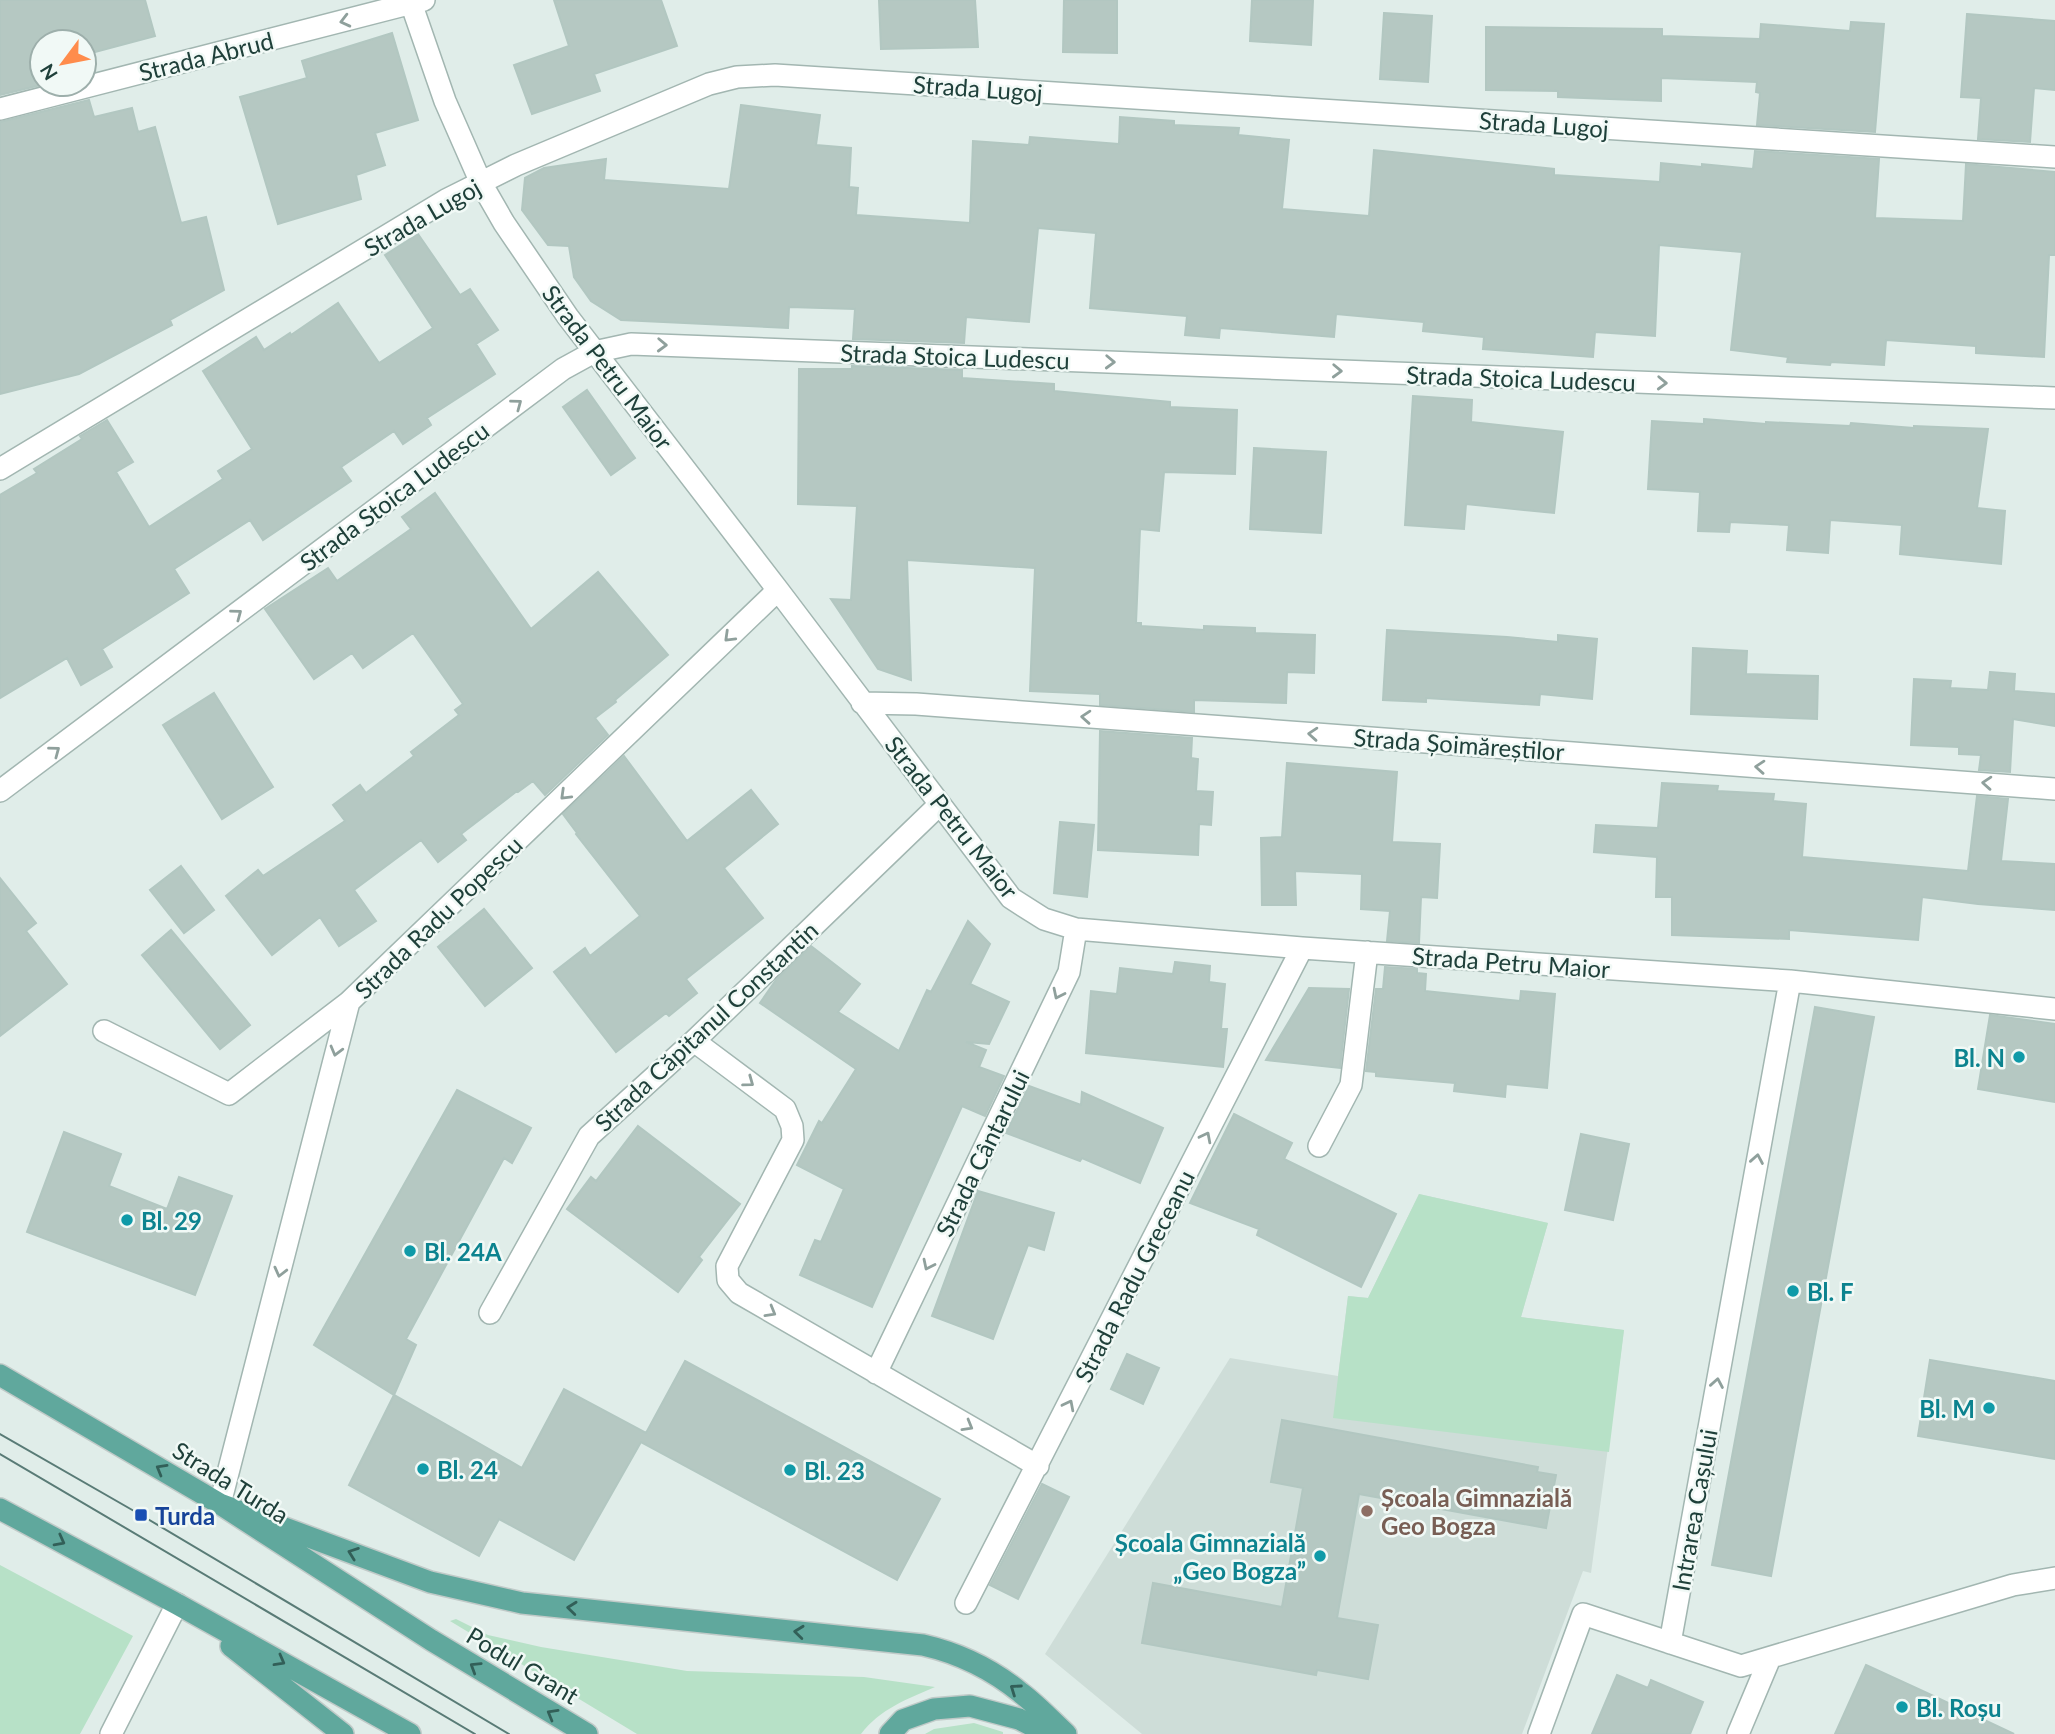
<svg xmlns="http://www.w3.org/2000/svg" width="2055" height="1734" font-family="Lato,sans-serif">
<rect width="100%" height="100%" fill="#e0ede9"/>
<!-- built -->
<path fill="#ceddd8" d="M1419 1194 1548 1223 1521 1317 1624 1330 1591 1573 1583 1571 1522 1734H1142L1045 1654 1230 1358 1338 1376 1348 1296 1368 1298Z"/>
<!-- green -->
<path fill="#b7e1c7" d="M1419 1194 1548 1223 1521 1317 1624 1330 1609 1452 1333 1418 1348 1296 1368 1298Z
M0 1565 133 1636 80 1734H0Z
M456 1619 488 1635 541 1647 687 1671 864 1677 935 1687C907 1699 880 1709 861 1734H637L450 1621Z
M974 1723 1003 1732V1734H925L934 1729Z"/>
<!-- building -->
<path fill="#b5c8c2" stroke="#b2c7c1" stroke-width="2" d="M0 0H145L155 36 84 55V42H42V84H45L0 95Z
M554 0H661L677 46 594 74 600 91 532 114 514 65 569 46Z
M879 0H975L978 47 881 49Z
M1064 0H1117V53L1063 52Z
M1252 0H1313L1311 45 1250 41Z
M1384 13 1432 16 1428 82 1380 79Z
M1967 14 2055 21V90L2034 88 2030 142 1978 139 1981 98 1961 97Z
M1851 22 1884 24 1875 132 1757 125 1760 93 1756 92 1757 82 1661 78V101L1558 97V91L1486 90V27L1662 29V36L1760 39 1761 24 1850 31Z
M392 33 418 120 375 133 385 165 356 175 361 199 278 224 240 97 307 78 302 61Z
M89 100 94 117 132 108 138 132 155 127 181 223 206 217 224 290 170 320 172 325 79 374 0 394V122Z
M741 105 820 115 816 145 851 148 849 187 858 188 856 215 970 223 973 141 1029 145 1030 137 1119 144 1120 117 1174 121V125L1239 128 1238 135 1289 140 1282 209 1369 216 1374 150 1554 169V175L1660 182 1661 163 1702 167V164L1753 169 1755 151 1879 159 1875 218 1963 221 1966 164 2055 172V255H2049L2044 357 1976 353V346L1886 340 1884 365 1831 362 1830 365 1787 362 1788 357 1731 350 1742 252 1659 245 1655 336 1595 332 1593 357 1483 349 1484 337 1423 331 1424 322 1336 314 1334 337 1220 328 1219 338 1185 335 1187 316 1090 308 1096 233 1038 228 1029 322 966 317 964 343 853 339 855 309 789 307 788 328 621 320 591 301 574 277 569 246 548 245 522 210 525 178 544 168 606 159 604 180 729 189Z
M418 234 460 295 470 289 498 330 476 344 495 374 427 418 431 425 403 444 394 431 341 467 351 481 263 540 250 520 174 569 189 593 102 649 112 667 81 685 67 658 0 698V495L37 473 34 469 82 439 80 436 107 420 133 462 116 472 149 527 223 479 218 471 252 449 203 371 256 337 264 350 290 333 291 335 338 303 379 363 433 328 385 255Z
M852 366 962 370V378L1054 384V391L1170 402V407L1237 410 1235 474 1164 472 1159 531 1140 529 1136 623H1141V626L1204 630V626L1255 628V633L1315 635 1314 673 1287 672 1286 703 1194 700V712L1100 705V694L1030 691 1035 568 907 560 911 680 878 669 831 599 851 600 857 506 798 504 799 369H852Z
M587 390 635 458 611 475 563 407Z
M1413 396 1472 400 1471 422 1563 432 1554 513 1466 504 1464 529 1405 525Z
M1704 419 1766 424V422L1850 426 1851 423 1914 428V426L1988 429 1977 508 2005 511 2001 564 1900 554 1902 525 1830 520 1828 553 1787 550 1789 525 1730 522 1729 532 1698 531 1700 492 1648 489 1652 421 1704 424Z
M1254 448 1326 452 1321 533 1250 529Z
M435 493 531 629 598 572 668 655 615 700 616 702 595 718 608 735 545 795 533 781 518 792 517 791 461 834 466 840 438 862 421 840 354 890 376 921 339 946 320 917 272 955 226 896 258 870 263 876 345 821 333 805 360 785 366 793 414 756 411 752 459 715 455 710 463 704 413 633 363 668 352 653 314 679 265 609 328 568 337 581 411 529 402 517Z
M1387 630 1507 637 1558 642V635L1597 639 1592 699 1540 694 1539 705 1426 698V702L1383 700Z
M1693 648 1747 651 1746 674 1818 676 1817 719 1691 714Z
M1990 672 2015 674 2014 691 2055 694V726L2013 719 2010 772 1979 770 1981 755 1959 754V747L1911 745 1914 679 1951 681 1950 688 1988 690Z
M214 693 273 787 222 819 163 725Z
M1100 731 1192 738 1191 758 1198 759 1196 791 1213 792 1211 825 1199 824 1198 855 1098 850Z
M624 756 687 841 751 790 778 824 724 868 763 918 686 979 697 993 669 1016 666 1013 616 1052 554 972 585 948 590 956 640 916 576 834 577 833 563 814Z
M1287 763 1397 772 1392 842 1440 844 1437 898 1421 897 1419 943 1387 941 1390 911 1361 909 1362 874 1295 871 1296 905H1262L1261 838 1282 837Z
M1662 783 1718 786 1717 791 1774 794 1773 801 1806 804 1802 857 1968 871 1977 796 2008 799 2001 861 2055 864V910L1978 904 1922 897 1918 940 1789 930V939L1672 935V897H1656L1657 857 1594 852 1596 825 1658 828Z
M1060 822 1094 825 1087 897 1054 893Z
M181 866 214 910 184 933 150 890Z
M0 878 36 923 26 931 67 984 0 1036Z
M484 909 532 968 485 1006 438 947Z
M968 921 990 944 970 984 1009 1002 989 1044 966 1042 986 1050 979 1067 1004 1076 985 1116 962 1106 872 1307 800 1275 815 1240 821 1242 844 1189 797 1165 819 1121 822 1123 856 1069 760 1003 776 980 811 946 860 984 838 1012 899 1051 927 990 931 992Z
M171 930 250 1025 220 1049 142 955Z
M1175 962 1210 966 1209 982 1225 984 1221 1029H1227L1223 1067 1086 1053 1091 991 1117 994 1120 968 1173 974Z
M1385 967 1417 969V973L1426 974 1425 991 1520 1001 1521 991 1555 994 1547 1088 1506 1084 1505 1097 1454 1091 1455 1083 1376 1076V1072L1366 1071 1376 989H1383Z
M1309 988 1349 989 1340 1068 1266 1060Z
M1815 1007 1874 1017 1771 1576 1712 1565Z
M1990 1015 2055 1024V1102L1978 1089Z
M1029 1086 1081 1105 1082 1092 1163 1128 1140 1183 1082 1158 1080 1161 1006 1133Z
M457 1090 531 1128 512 1163 504 1158 406 1339 416 1345 394 1395 314 1345Z
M1234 1114 1292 1143 1284 1159 1396 1214 1361 1287 1257 1235 1259 1229 1190 1203Z
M638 1126 740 1204 699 1257 702 1260 678 1292 567 1209 591 1177 596 1181Z
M64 1132 121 1154 109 1186 167 1209 179 1177 232 1196 195 1295 27 1232Z
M1581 1134 1629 1144 1613 1220 1565 1210Z
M978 1191 1054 1213 1044 1250 1028 1245 993 1339 932 1316Z
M1127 1354 1159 1368 1143 1404 1111 1389Z
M1930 1360 2055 1381V1459L1918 1436Z
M685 1361 940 1499 897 1580 641 1442 574 1560 499 1519 479 1556 349 1485 394 1395 522 1468 564 1389 646 1433Z
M1282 1420 1538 1467 1537 1472 1556 1475 1546 1528 1359 1494 1337 1618 1378 1625 1368 1679 1317 1670 1316 1675 1142 1643 1153 1583 1282 1607 1303 1488 1271 1482Z
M1042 1484 1069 1497 1018 1599 990 1585Z
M1866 1665 1927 1693 2014 1734H1835Z
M1617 1675 1648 1688 1651 1680 1703 1702 1690 1734H1592Z"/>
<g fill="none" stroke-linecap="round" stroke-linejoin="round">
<defs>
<path id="minor" d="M410 0 445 101 481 183 504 223 568 317 778 590 1011 898 1044 919 1076 929 1302 948 1790 981 2055 1009
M0 109 424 0
M0 469 446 200 516 165 709 84 737 77 775 75 2055 157
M862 703 916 704 2055 789
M0 791 563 369 594 352 631 344 2055 398
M104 1031 229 1094 349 1002
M694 1041 785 1109 792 1126 793 1140 727 1266 728 1280 739 1293 1038 1466
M1319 1146 1351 1085 1367 952
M490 1313 589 1136 694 1041 940 804
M876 1373 1069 972 1076 929
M220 1504 349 1002 778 590
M966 1603 1302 948
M1670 1643 1790 981
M111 1734 177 1604
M1539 1734 1583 1614 1741 1666 2013 1585 2055 1578
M1738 1734 1770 1658"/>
<path id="major" d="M0 1375 220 1504 431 1640 587 1734
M220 1504 430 1582 522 1603 923 1645C958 1653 993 1670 1021 1693 1037 1705 1051 1720 1066 1734
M0 1509 177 1604 410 1734
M231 1646 343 1734
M890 1734 903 1720 934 1709 970 1706 1019 1719 1048 1734"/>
</defs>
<!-- minor casing -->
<use href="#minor" stroke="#a2b6b1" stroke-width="24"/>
<!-- major casing -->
<use href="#major" stroke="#c0cac8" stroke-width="24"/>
<!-- minor -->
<use href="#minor" stroke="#fff" stroke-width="21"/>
<!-- major -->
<use href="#major" stroke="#60a89d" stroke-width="21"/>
<!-- tram -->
<path stroke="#597b76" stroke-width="2" d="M0 1434 141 1515 509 1734
M0 1454 475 1734"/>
</g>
<!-- one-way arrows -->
<defs><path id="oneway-chevron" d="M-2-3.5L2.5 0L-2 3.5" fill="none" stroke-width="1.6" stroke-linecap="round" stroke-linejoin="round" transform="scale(1.75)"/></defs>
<g stroke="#8fa09c">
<use href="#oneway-chevron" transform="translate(345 21) rotate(166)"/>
<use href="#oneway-chevron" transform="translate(662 345) rotate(2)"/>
<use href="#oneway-chevron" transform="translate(1110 362) rotate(2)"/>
<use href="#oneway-chevron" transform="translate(1337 371) rotate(2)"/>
<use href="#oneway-chevron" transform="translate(1662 383) rotate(2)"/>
<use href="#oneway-chevron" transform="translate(517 404) rotate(-37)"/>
<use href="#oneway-chevron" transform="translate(237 614) rotate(-37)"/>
<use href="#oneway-chevron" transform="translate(729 637) rotate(136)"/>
<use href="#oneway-chevron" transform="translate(1086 717) rotate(-176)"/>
<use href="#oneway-chevron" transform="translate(1313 734) rotate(-176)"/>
<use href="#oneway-chevron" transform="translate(55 751) rotate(-37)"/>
<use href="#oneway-chevron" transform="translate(1760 767) rotate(-176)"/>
<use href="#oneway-chevron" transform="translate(1987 783) rotate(-176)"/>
<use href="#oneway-chevron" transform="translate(565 795) rotate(136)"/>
<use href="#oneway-chevron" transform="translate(1058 994) rotate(116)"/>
<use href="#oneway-chevron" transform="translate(336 1051) rotate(105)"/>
<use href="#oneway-chevron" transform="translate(749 1082) rotate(36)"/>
<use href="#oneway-chevron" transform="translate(1206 1137) rotate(-63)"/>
<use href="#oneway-chevron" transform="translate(1757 1159) rotate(-80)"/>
<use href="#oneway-chevron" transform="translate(928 1265) rotate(116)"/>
<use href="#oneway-chevron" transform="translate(280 1272) rotate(104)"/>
<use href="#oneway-chevron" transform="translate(771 1312) rotate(30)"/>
<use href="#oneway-chevron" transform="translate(1717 1383) rotate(-80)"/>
<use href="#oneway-chevron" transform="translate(1069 1405) rotate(-63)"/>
<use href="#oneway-chevron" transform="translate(968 1426) rotate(30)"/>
</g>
<g stroke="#325f58">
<use href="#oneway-chevron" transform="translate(161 1469) rotate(-150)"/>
<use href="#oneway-chevron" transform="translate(60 1541) rotate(28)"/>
<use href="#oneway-chevron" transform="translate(353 1553) rotate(-160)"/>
<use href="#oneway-chevron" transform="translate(572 1608) rotate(-174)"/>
<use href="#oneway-chevron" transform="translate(799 1632) rotate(-174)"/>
<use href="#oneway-chevron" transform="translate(280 1661) rotate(29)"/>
<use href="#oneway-chevron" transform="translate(475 1667) rotate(-148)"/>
<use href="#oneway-chevron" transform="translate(1015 1689) rotate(-145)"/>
<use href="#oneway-chevron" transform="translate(552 1714) rotate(-150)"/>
</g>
<!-- markers -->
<g fill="#0f9aa8" stroke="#f1f9f6" stroke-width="2.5">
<circle cx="2019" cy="1057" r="7"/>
<circle cx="127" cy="1220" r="7"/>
<circle cx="410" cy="1251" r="7"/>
<circle cx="1793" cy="1291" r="7"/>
<circle cx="1989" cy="1408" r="7"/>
<circle cx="423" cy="1469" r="7"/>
<circle cx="790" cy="1470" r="7"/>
<circle cx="1320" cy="1556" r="7"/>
<circle cx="1902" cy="1707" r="7"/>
</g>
<circle fill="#8d6e63" stroke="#f1f9f6" stroke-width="2.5" cx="1367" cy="1511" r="7"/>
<rect fill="#1a4fb4" stroke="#f1f9f6" stroke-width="2.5" x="134" y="1508" width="14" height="14" rx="3.5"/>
<g text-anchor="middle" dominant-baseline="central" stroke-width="5" stroke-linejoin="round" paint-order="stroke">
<!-- street labels -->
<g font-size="24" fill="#1f403a" stroke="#f1f9f6">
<text transform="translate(206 56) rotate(-14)">Strada Abrud</text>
<text transform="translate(978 88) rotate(4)">Strada Lugoj</text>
<text transform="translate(1544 124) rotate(4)">Strada Lugoj</text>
<text transform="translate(422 217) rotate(-30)">Strada Lugoj</text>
<text transform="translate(955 356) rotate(2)">Strada Stoica Ludescu</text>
<text transform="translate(608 367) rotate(53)">Strada Petru Maior</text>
<text transform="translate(1521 378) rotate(2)">Strada Stoica Ludescu</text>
<text transform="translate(394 496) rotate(-37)">Strada Stoica Ludescu</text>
<text transform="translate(1459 744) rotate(4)">Strada Șoimăreștilor</text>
<text transform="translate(952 817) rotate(52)">Strada Petru Maior</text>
<text transform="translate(438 917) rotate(-44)">Strada Radu Popescu</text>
<text transform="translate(1511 962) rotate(4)">Strada Petru Maior</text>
<text transform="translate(706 1026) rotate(-43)">Strada Căpitanul Constantin</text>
<text transform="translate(982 1153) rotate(-64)">Strada Cântarului</text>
<text transform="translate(1134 1276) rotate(-63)">Strada Radu Greceanu</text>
<text transform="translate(231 1482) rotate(32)">Strada Turda</text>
<text transform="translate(1694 1510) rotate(-80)">Intrarea Cașului</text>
<text transform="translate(523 1665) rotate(31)">Podul Grant</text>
</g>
<!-- culture labels -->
<g font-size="24" font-weight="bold" fill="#0d838f" stroke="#f1f9f6" text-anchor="start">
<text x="2005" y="1057" text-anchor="end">Bl. N</text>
<text x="141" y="1220">Bl. 29</text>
<text x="424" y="1251">Bl. 24A</text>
<text x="1807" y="1291">Bl. F</text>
<text x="1975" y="1408" text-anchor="end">Bl. M</text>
<text x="437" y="1469">Bl. 24</text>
<text x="804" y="1470">Bl. 23</text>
<text x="1306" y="1542" text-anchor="end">Școala Gimnazială<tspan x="1306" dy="28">„Geo Bogza”</tspan></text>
<text x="1916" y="1707">Bl. Roșu</text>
</g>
<!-- education labels -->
<g font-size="24" font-weight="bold" fill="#785e54" stroke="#f1f9f6" text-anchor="start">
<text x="1381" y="1497">Școala Gimnazială<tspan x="1381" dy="28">Geo Bogza</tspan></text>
</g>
<!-- transit labels -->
<g font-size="24" font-weight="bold" fill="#164399" stroke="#f1f9f6" text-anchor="start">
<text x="155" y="1515">Turda</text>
</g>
</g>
<!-- north arrow -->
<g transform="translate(63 63) rotate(238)"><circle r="33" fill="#f1f9f6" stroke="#9dafab" stroke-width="2"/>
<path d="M0-5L12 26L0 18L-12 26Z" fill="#ff8c4c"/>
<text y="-10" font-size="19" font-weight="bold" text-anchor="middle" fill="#1f403a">N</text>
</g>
</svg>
